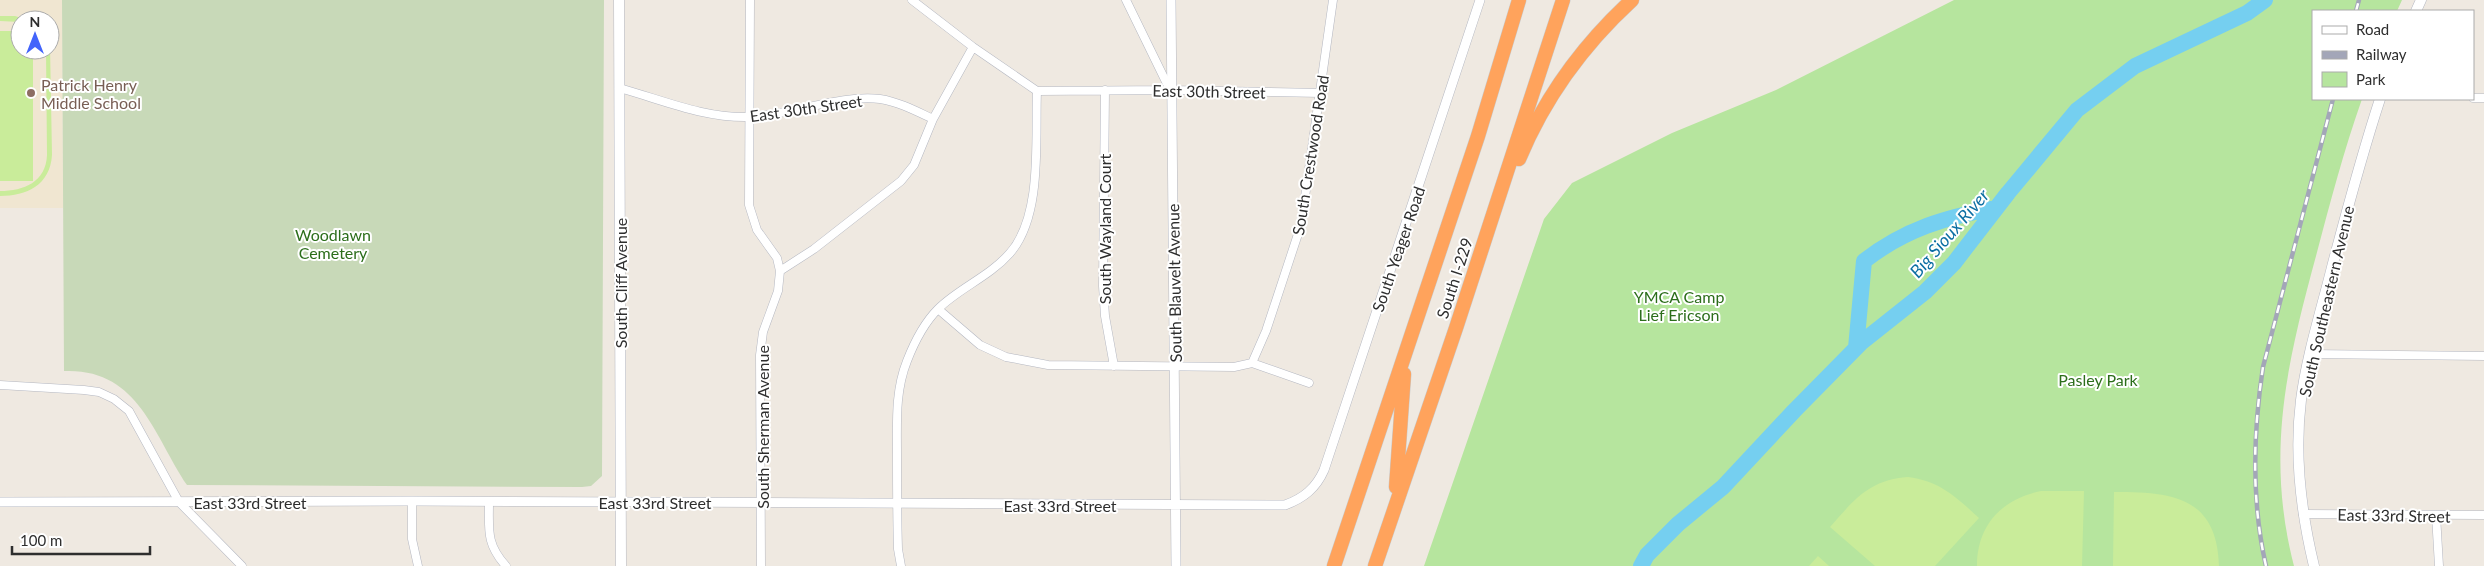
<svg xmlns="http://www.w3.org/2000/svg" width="2484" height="566" font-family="Lato,sans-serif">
<rect width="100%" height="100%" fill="#efe9e1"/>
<!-- education -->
<path fill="#f0e6d1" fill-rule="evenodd" d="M0 0H62L63 208H0ZM20 20H50V50H20Z"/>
<!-- green -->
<path fill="#b6e59e" d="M1954 0H2402L2397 11H2313V99H2362C2344 150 2330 203 2316 256 2287 363 2265 454 2294 566H1424L1544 219 1572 183 1672 133 1776 90Z"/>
<!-- cemetery -->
<path fill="#c8d9b8" d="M62 0H604L602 476 591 486 582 487 187 485C153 434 138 368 64 371Z"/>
<!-- pitch -->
<path fill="#c9ec9a" d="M0 16H15L28 20H20V22L0 21Z
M0 31H20V50H33V181H0Z
M50 46 52 155C50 185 27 196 0 196V191C24 191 46 182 47 155L46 50H50Z
M1908 477C1940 481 1956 497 1979 518L1935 566H1875L1830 527C1855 499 1869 480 1908 477Z
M2041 491H2084L2082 566H1977C1977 525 2002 499 2041 491Z
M2114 492C2171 492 2217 496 2219 566H2113Z
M1818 556 1829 566H1809Z"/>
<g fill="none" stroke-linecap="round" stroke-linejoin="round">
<!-- river -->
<path stroke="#75cff0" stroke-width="16" d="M1856 348 1864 261C1905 229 1946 217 1996 208
M1641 566 1647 555 1678 524 1723 487 1794 411 1862 342 1925 292 1954 263 2008 193 2077 110 2135 66 2247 13 2265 0"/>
<defs>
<path id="minor" d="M750 0 749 205 757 230 777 258 780 271 778 291 763 332 760 355 761 566
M912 0 973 47 1037 91
M1126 0 1170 90
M619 88C663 100 703 118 748 117 789 116 840 94 880 99 899 102 916 111 933 119
M1105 90 1103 286 1105 316 1114 366
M1037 91 1170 90 1321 93
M2473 98H2484
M780 271 814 249 901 181 914 165 933 119 973 47
M938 309 980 345 1006 357 1048 365 1234 367 1252 363 1309 383
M2310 354 2484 356
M1252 363 1266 331 1301 225 1333 0
M0 385 84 390 99 392 114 399 129 411 179 502 242 566
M412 501V539L418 566
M489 502C489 530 486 544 506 566
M2303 514 2484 515
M2436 515 2439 566
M901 566 898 549C897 518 897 486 897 454 897 422 895 391 907 361 914 343 925 322 938 309 959 288 989 277 1010 253 1043 215 1035 139 1037 91"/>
<path id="tertiary" d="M1171 0 1176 566
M0 502 412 501 1285 505C1304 498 1316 488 1324 470L1480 0"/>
<path id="secondary" d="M619 0 621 566
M2416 11 2421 0
M2314 566C2301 512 2294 456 2301 400 2307 355 2321 311 2332 267 2347 210 2362 154 2380 99"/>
<path id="motorway" d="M1519 159C1544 99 1584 44 1632 0
M1396 487 1404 374
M1334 566 1478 136 1519 0
M1375 566 1456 328 1563 0"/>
</defs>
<!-- minor casing -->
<use href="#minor" stroke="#b4b7c1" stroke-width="9"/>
<!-- tertiary casing -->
<use href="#tertiary" stroke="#b4b7c1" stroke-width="10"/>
<!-- secondary casing -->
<use href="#secondary" stroke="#b4b7c1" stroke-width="11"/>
<!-- motorway casing -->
<use href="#motorway" stroke="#c9c9c9" stroke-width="15"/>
<!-- minor -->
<use href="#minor" stroke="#fff" stroke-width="8"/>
<!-- tertiary -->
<use href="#tertiary" stroke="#fff" stroke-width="9"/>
<!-- secondary -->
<use href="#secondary" stroke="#fff" stroke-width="10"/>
<!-- motorway -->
<use href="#motorway" stroke="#ffa35c" stroke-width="14"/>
<defs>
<path id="rail" d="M2356 11 2359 0
M2266 566C2251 500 2253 433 2263 367L2333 99"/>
</defs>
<!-- rail casing -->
<use href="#rail" stroke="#a3a6b8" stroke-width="4.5"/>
<!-- rail -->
<use href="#rail" stroke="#fff" stroke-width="2.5" stroke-dasharray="8" stroke-linecap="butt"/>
</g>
<!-- markers -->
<circle fill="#8d6e63" stroke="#fff" stroke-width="2" cx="31" cy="93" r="5"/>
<g text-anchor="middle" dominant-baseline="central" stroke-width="4" stroke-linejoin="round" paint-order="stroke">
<!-- education labels -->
<g font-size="16" fill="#785e54" stroke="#fff" text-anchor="start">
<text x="41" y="84">Patrick Henry<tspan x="41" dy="18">Middle School</tspan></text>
</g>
<!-- street labels -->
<g font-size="16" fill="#2e2e2e" stroke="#fff">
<text transform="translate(1209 91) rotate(1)">East 30th Street</text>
<text transform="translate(806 108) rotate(-8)">East 30th Street</text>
<text transform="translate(1310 155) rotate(-81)">South Crestwood Road</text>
<text transform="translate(1104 229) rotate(-90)">South Wayland Court</text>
<text transform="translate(1398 249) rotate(-71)">South Yeager Road</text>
<text transform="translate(1454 278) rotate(-72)">South I-229</text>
<text transform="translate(620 283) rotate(-90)">South Cliff Avenue</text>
<text transform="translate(1174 283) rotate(-91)">South Blauvelt Avenue</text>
<text transform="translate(2326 301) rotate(-77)">South Southeastern Avenue</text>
<text transform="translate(762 427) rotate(-90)">South Sherman Avenue</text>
<text x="250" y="502">East 33rd Street</text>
<text x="655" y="502">East 33rd Street</text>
<text x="1060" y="505">East 33rd Street</text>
<text transform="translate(2394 515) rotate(1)">East 33rd Street</text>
</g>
<!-- park labels -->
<g font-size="16" fill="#2c6e1b" stroke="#fff">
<text x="333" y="234">Woodlawn<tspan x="333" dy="18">Cemetery</tspan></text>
<text x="1679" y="296">YMCA Camp<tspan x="1679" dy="18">Lief Ericson</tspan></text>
<text x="2098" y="379">Pasley Park</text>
</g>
<!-- water labels -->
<g font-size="18" font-style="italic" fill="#0d6fa3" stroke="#fff">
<text transform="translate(1949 233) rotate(-49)">Big Sioux River</text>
</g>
</g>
<!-- legend -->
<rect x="2312" y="10" width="162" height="90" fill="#ffffff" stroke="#ababab"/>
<rect x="2322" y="26" width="25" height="8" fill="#ffffff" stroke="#ababab"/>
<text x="2356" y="35" font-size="15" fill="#2e2e2e">Road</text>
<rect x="2322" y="51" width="25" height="8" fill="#a3a6b8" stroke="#ababab"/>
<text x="2356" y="60" font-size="15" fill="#2e2e2e">Railway</text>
<rect x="2322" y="72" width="25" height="15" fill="#b6e59e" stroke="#ababab"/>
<text x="2356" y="85" font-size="15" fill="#2e2e2e">Park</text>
<!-- north arrow -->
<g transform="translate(35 35)"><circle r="24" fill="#ffffff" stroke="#ababab"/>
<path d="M0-4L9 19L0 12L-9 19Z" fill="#4264fb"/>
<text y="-8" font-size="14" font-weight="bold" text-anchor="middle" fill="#2e2e2e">N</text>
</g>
<!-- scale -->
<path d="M12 546v8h138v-8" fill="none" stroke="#2e2e2e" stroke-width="2.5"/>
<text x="20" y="546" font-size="15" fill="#2e2e2e" stroke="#ffffff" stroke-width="4" paint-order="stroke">100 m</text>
</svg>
